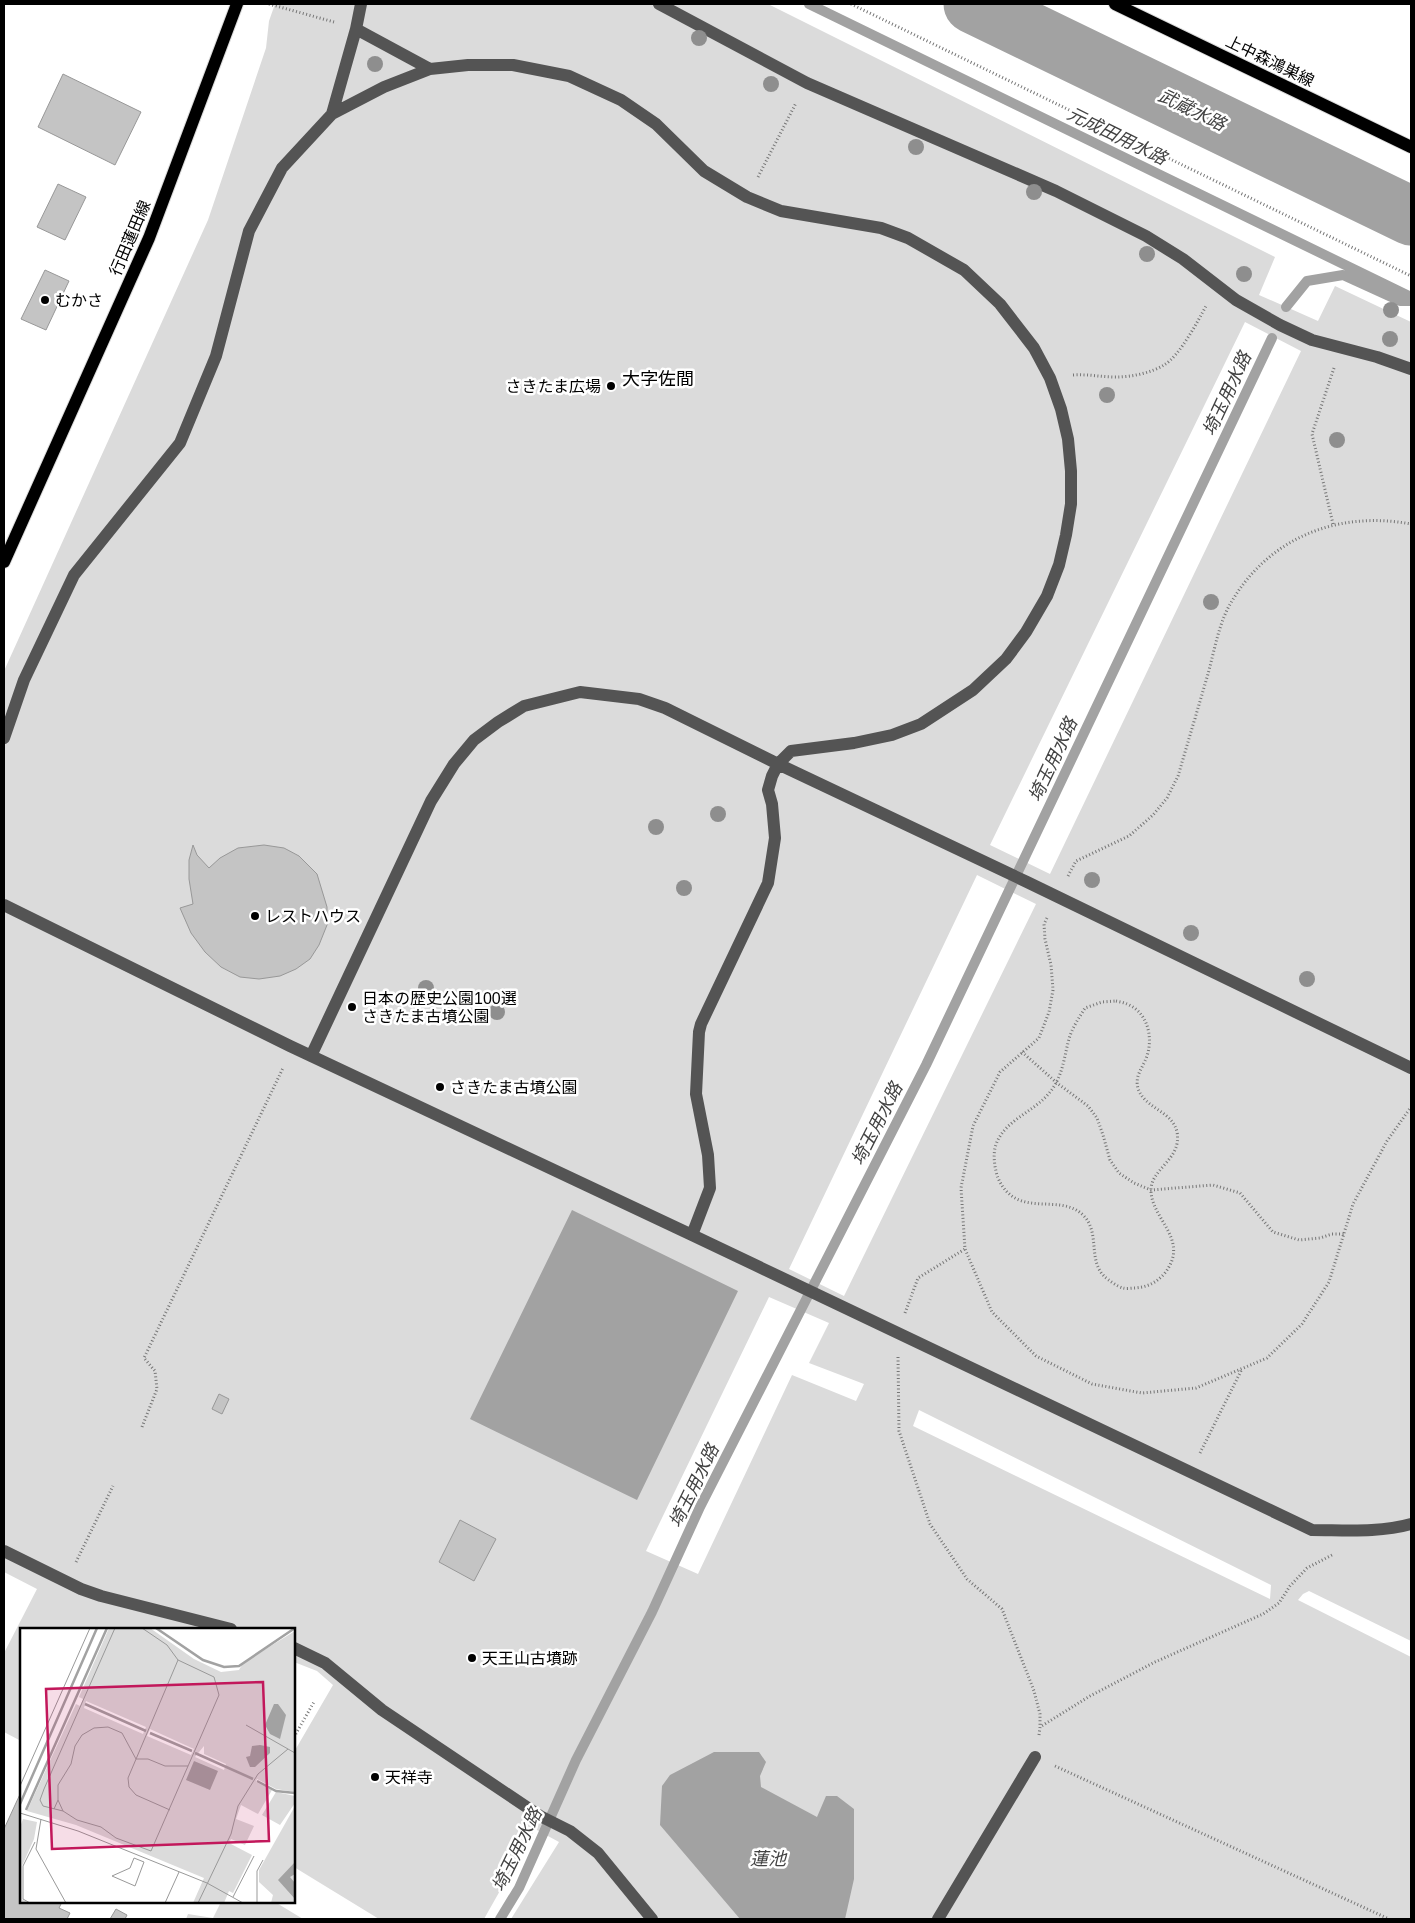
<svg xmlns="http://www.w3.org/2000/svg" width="1415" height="1923" font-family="Arial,'Noto Sans JP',sans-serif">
<rect width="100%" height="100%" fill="#fff"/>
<!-- green -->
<path fill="#dbdbdb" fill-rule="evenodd" d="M275 4H768L1275 257 1259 295 1318 321 1335 286 1411 322V1641L1309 1591 1303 1594 1298 1600 1411 1657V1919H511L559 1842 535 1829 484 1919H379L294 1867V1752L333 1685 317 1671 294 1662V1629H21V1741L4 1732V1653L37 1589 4 1572V671L208 220 266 48 269 21ZM1245 322 1301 351 1050 874 990 845ZM977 875 1036 904 844 1296 789 1269ZM769 1297 829 1323 809 1363 864 1384 856 1401 792 1375 698 1574 646 1551ZM919 1410 1271 1585 1270 1599 913 1426Z
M221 1902H275L303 1919H186L188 1914 213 1918Z"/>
<!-- water -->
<path fill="#a2a2a2" d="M572 1210 738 1291 637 1500 470 1419Z
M714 1752H759L766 1762 760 1776 761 1787 817 1817 826 1796H837L854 1809V1879L845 1919H740L660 1825 662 1786 670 1775Z"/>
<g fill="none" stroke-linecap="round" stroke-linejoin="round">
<!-- stream -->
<path stroke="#a2a2a2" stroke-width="10" d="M809 4 1411 297
M1286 307 1307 281 1343 275 1400 301H1411
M500 1919 519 1888 576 1760 652 1612 700 1507 926 1065 1272 338"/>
<!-- river -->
<path stroke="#a2a2a2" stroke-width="59" d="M973 4 1411 216"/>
</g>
<!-- building -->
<path fill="#c4c4c4" stroke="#989898" d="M63 74 141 112 115 165 38 127Z
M58 184 86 197 65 240 37 227Z
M45 270 69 281 46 330 21 319Z
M193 845 197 855 209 868 220 858 238 848 264 845 284 848 299 856 317 874 327 907V925L319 945 310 959 296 969 280 976 259 979 240 977 221 967 205 952 191 933 180 908 193 904 189 879V860Z
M219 1394 229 1399 222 1414 212 1409Z
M460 1520 496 1539 474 1581 439 1562Z
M21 1792V1902H62L59 1908 70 1913 67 1919H4V1829Z
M116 1909 127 1915 125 1919H110Z"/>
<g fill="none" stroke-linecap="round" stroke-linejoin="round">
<defs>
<path id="major" d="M1115 4 1411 147
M4 562 149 238 237 4"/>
</defs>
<!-- major casing -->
<use href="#major" stroke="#dbdbdb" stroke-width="14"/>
<!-- path -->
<path stroke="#767676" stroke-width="3" stroke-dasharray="1 2.5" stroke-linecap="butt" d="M269 4 334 22
M851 4 1411 276
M758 177 796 103
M1073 375C1088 374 1101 377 1116 377 1131 377 1151 373 1164 365 1179 357 1198 321 1206 306
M1333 524 1312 434 1334 368
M1068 876 1076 861 1129 836 1153 815 1167 798 1178 776C1188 742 1198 708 1208 674 1214 652 1218 628 1228 608 1265 539 1336 510 1411 524
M1047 918 1044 924 1045 939 1051 965 1053 990 1049 1012 1039 1038 1000 1072 973 1126 961 1188 965 1249 992 1312 1036 1356 1092 1384 1142 1393 1196 1388 1267 1358 1302 1324 1329 1282 1353 1204 1387 1141 1411 1107
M1116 1001C1121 1002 1126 1003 1131 1006 1148 1015 1153 1038 1147 1056 1143 1068 1133 1077 1139 1091 1147 1109 1173 1112 1177 1132 1182 1159 1152 1168 1151 1189 1150 1219 1192 1240 1164 1274 1156 1283 1147 1287 1135 1288 1131 1288 1126 1289 1123 1288 1118 1287 1108 1280 1104 1276 1088 1260 1100 1233 1084 1216 1060 1191 1017 1221 998 1178 995 1170 993 1157 995 1148 1002 1120 1034 1113 1050 1092 1063 1076 1064 1057 1069 1039 1072 1028 1079 1018 1085 1008L1102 1002Z
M1022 1052 1057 1083 1088 1106 1097 1118 1103 1135 1110 1160 1119 1173 1134 1183 1151 1190 1213 1185 1240 1193 1273 1232 1299 1240 1320 1238 1332 1234H1344
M905 1313 918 1278 965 1249
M898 1357 899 1431 930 1524 967 1579 1002 1609 1034 1691 1040 1714V1727
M142 1427 157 1389 155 1371 144 1358 283 1068
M1200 1453 1242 1369
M76 1562 113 1486
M1039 1735 1040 1727 1090 1696 1155 1662 1263 1614 1279 1603 1290 1586 1307 1568 1332 1555
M294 1737 314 1702
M1055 1766 1389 1919"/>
<!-- minor -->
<path stroke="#545454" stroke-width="12" d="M659 4 807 83 1056 191 1146 236 1183 259 1236 300 1280 325 1312 340 1377 357 1411 369
M356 29 430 69 384 87 332 114 356 29 361 4
M430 69 468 65H513L569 76 621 100 656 124 704 171 747 197 781 211 881 228 908 238 964 270 1000 304 1034 348 1050 378 1061 409 1068 439 1071 471V504L1066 535 1059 565 1047 596 1026 632 1006 659 973 690 921 724 892 735 854 743 791 751 778 764 772 776 768 790 772 804 775 838 768 883 701 1024 699 1032 696 1094 708 1155 710 1188 692 1235
M4 738 24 680 74 575 180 443 216 356 249 231 282 168 332 114
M4 905 290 1046 692 1235 1312 1530C1345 1530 1379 1533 1411 1524
M311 1056 431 801 454 764 474 740 498 722 524 706 580 692 639 699 665 708 778 764 1027 882 1411 1068
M4 1551 81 1589 101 1596 231 1629
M294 1648 325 1663 382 1710 540 1816 570 1831 598 1853 652 1919
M938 1919 1035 1757"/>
<!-- major -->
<use href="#major" stroke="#000" stroke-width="12"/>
</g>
<!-- trees -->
<g fill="#8e8e8e">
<circle cx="699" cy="38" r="8"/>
<circle cx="375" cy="64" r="8"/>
<circle cx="771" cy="84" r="8"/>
<circle cx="916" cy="147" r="8"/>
<circle cx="1034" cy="192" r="8"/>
<circle cx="1147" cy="254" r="8"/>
<circle cx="1244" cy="274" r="8"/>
<circle cx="1391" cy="310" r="8"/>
<circle cx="1390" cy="339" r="8"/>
<circle cx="1107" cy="395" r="8"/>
<circle cx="1337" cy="440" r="8"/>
<circle cx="1211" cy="602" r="8"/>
<circle cx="718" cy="814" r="8"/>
<circle cx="656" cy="827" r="8"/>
<circle cx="1092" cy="880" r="8"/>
<circle cx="684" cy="888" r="8"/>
<circle cx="1191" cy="933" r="8"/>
<circle cx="1307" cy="979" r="8"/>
<circle cx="426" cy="988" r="8"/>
<circle cx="497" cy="1012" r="8"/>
</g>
<!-- markers -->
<g fill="#000" stroke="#fff" stroke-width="2">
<circle cx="45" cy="300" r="5"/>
<circle cx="611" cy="386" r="5"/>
<circle cx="255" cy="916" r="5"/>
<circle cx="352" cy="1007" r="5"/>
<circle cx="440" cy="1087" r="5"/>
<circle cx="472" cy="1658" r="5"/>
<circle cx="375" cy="1777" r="5"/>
</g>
<g text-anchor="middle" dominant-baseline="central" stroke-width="5" stroke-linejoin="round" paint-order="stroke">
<!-- street labels -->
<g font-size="16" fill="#000" stroke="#fff">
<text transform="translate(1270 61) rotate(26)">上中森鴻巣線</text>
<text transform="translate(130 238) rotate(-67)">行田蓮田線</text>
</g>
<!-- poi labels -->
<g font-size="16" fill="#000" stroke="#fff" text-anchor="start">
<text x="55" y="300">むかさ</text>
<text x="601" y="386" text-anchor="end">さきたま広場</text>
<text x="265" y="916">レストハウス</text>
<text x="362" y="998">日本の歴史公園100選<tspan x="362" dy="18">さきたま古墳公園</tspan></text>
<text x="450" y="1087">さきたま古墳公園</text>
<text x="482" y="1658">天王山古墳跡</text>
<text x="385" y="1777">天祥寺</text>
</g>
<!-- water labels -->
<g font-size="18" font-style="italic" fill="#434343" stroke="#fff">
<text transform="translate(1192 110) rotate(26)">武蔵水路</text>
<text transform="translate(1117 136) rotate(26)">元成田用水路</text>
<text transform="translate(1227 394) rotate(-65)">埼玉用水路</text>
<text transform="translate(1053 760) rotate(-65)">埼玉用水路</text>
<text transform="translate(877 1124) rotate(-63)">埼玉用水路</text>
<text transform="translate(694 1486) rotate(-64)">埼玉用水路</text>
<text transform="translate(517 1850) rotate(-64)">埼玉用水路</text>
<text x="768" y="1859">蓮池</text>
</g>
<!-- neighbourhood labels -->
<g font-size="18" fill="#000" stroke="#fff">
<text x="658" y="379">大字佐間</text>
</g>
</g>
<!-- overview -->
<g transform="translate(20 1628)">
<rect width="275" height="275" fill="#fff"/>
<path d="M89 0H130L174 31 201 44 219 42 223 35 275 3V164L256 161 237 151 236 154 252 162 238 186 221 177 216 191 234 198 225 217 211 211 209 215 232 227 213 265 209 263 204 275H173L184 250 56 197 7 183 56 76 60 78 63 71 59 69ZM66 73 126 99 123 106 64 80ZM130 101 174 121 171 127 127 108ZM184 118V126L206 136 204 142 175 129ZM256 164 275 168V175L260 197 242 187ZM275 178V275H251L253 267 239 254V242ZM3 191 17 194 14 211 2 238V271L9 275H0V199Z" fill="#dbdbdb" fill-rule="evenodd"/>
<path d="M254 76H258L266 87 260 111 250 106 245 97ZM240 117 250 119V125L235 139H230L226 129 230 128 232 118ZM174 133 198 143 190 162 166 152ZM275 234V246L270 249 275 255V271L258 252Z" fill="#a2a2a2"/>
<path fill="none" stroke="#a2a2a2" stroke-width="2.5" d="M136 0 183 32 204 39 219 38 275 0M65 76 126 103M130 105 172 123M175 125 233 151M237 153 256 163 275 165M0 176 77 0M6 182 87 0"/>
<path fill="none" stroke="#999" stroke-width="1" d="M226 97 275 125M0 158 70 0M38 172V157L51 136 55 118 62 107 74 100 88 99 102 105 116 131H128L145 138H168M34 181 38 172 43 183 23 178 20 172 24 161 95 0M150 182 116 167 109 159 108 150 158 32M43 183 57 192 81 199 96 210 131 223 199 67 194 49 158 32 147 17 122 0M0 185 58 203 187 255 223 275M21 191 16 221 46 275M114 230 124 234 115 258 92 248 110 240ZM213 269 234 228M10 275 3 271V238L15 214M145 275 159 244M178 275 211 206 218 178 238 146 268 121M237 275V243L243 232"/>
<path fill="#c2185b" fill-opacity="0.15" stroke="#c2185b" stroke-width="2.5" d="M243 54 249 213 32 221 26 61Z"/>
<rect width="275" height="275" fill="none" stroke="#000" stroke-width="2.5"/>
</g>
<!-- border -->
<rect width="1415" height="1923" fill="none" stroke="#000000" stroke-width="10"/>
</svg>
